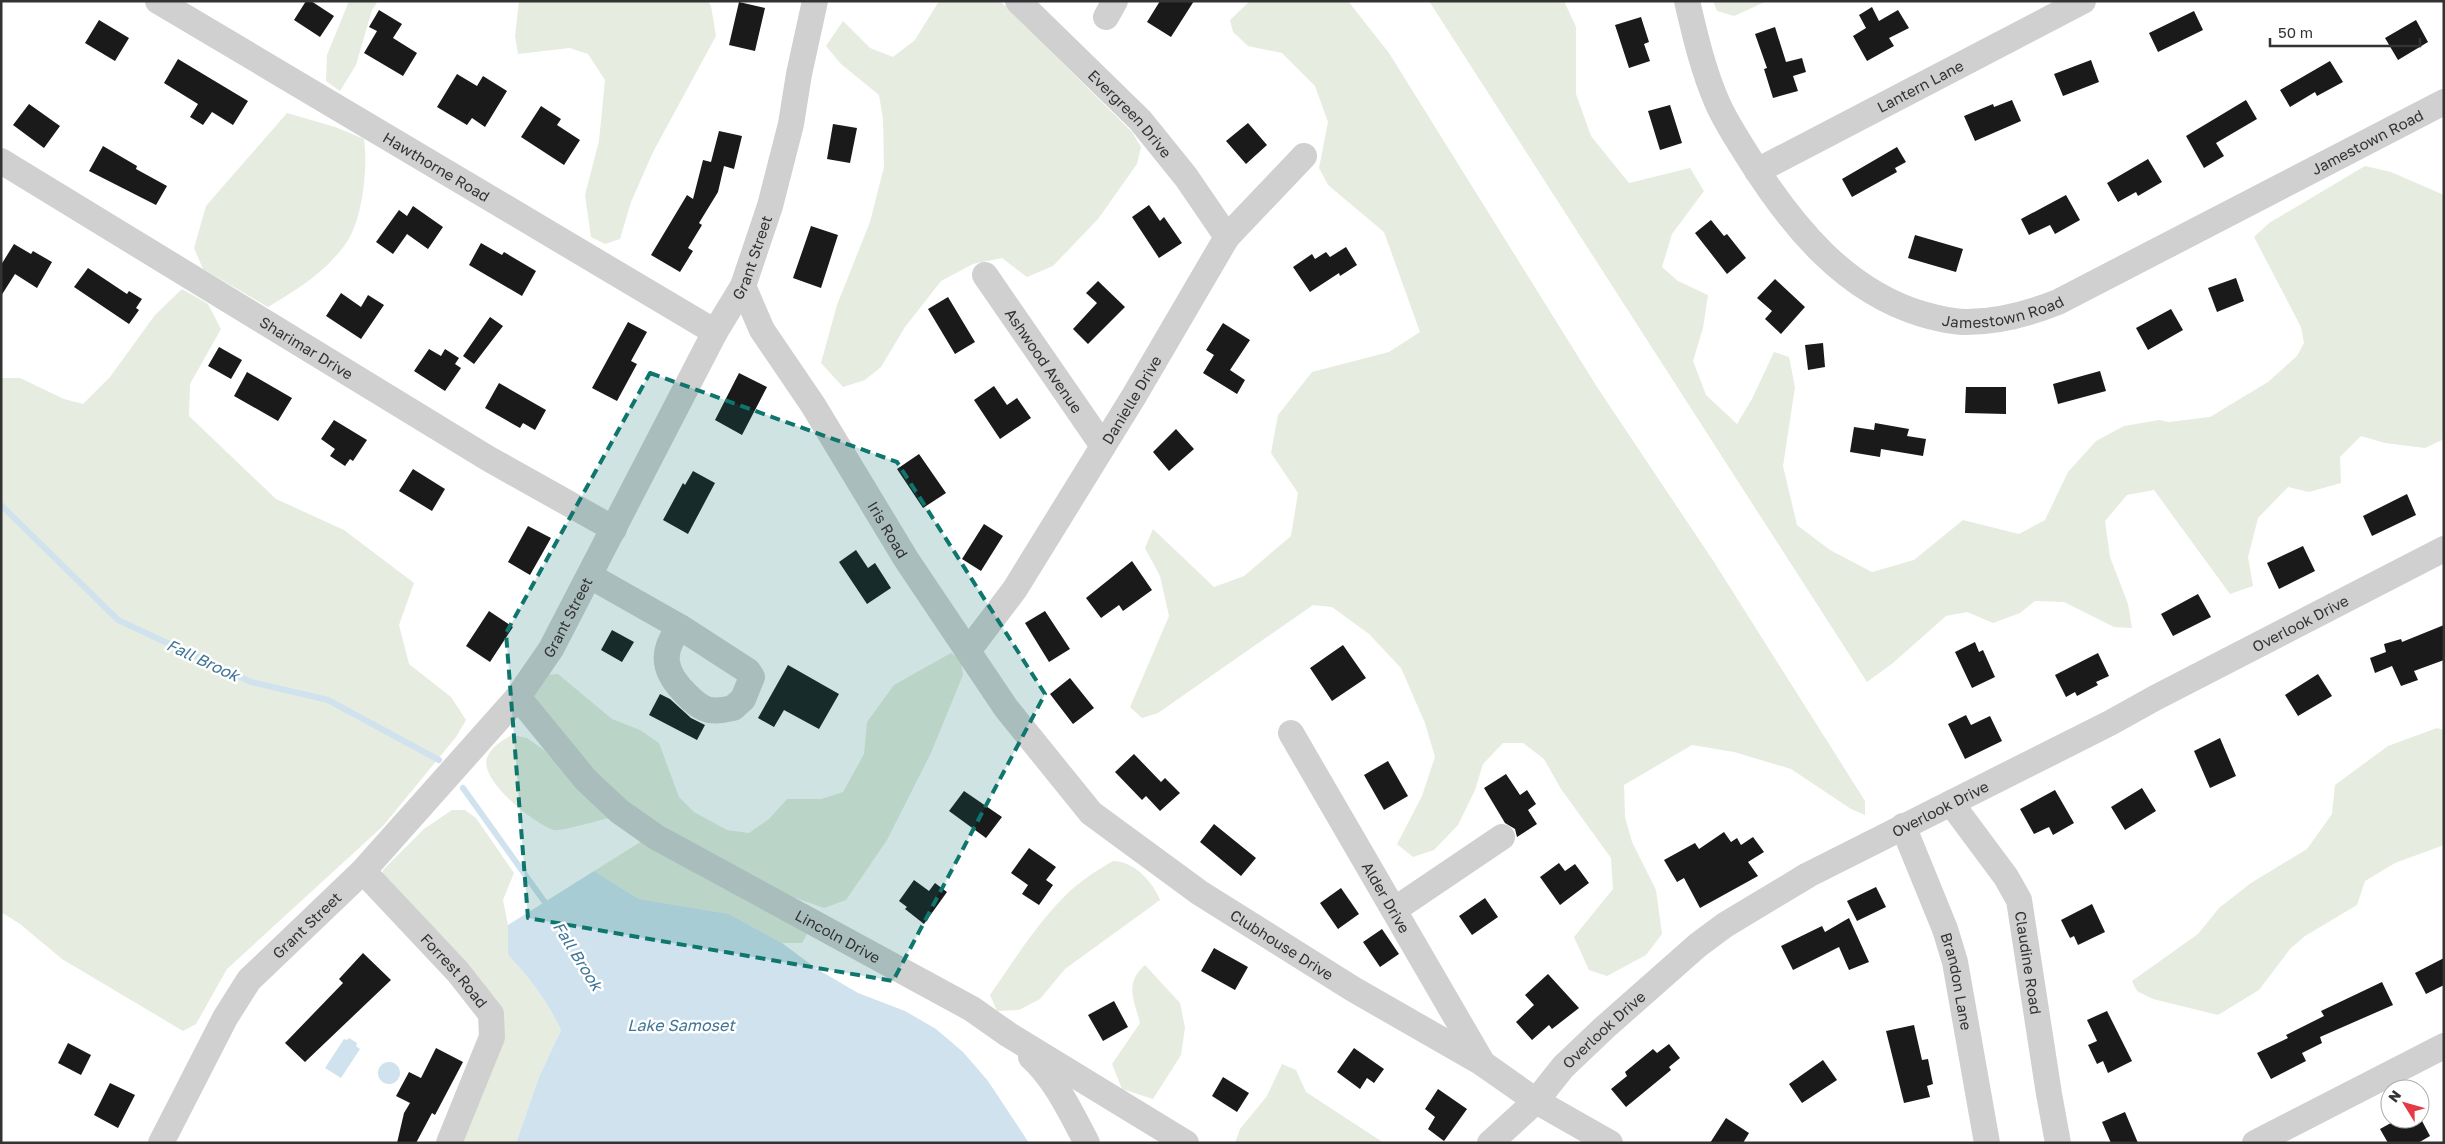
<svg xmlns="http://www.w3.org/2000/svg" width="2445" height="1144" font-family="'Golos Text',sans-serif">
<rect width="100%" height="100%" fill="#fff"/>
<!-- green -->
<path fill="#e6ecdf" d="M349 1H378L372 10 356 65 340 91 326 81 327 55Z
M519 1H708L711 6 716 36 653 152 631 202 620 239 605 244 591 237 585 195 599 141 605 80 588 54 570 48 518 54 515 36Z
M939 1H1000L1132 132 1141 147 1137 164 1098 219 1053 266 1027 277 1002 258 973 264 941 281 905 327 881 367 865 380 843 387 821 363 837 305 870 222 884 167 883 119 879 95 841 64 826 46 843 21 870 48 893 57 915 40Z
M1250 1H1348L1389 53 1597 387 1714 562 1865 801V815L1851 809 1791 769 1734 752 1692 745 1624 785 1625 817 1632 842 1656 890 1662 934 1646 955 1607 976 1589 970 1574 937 1613 889 1611 858 1561 789 1544 759 1523 743H1503L1483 764 1475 790 1458 825 1434 850 1413 857 1397 844 1422 796 1435 757 1425 723 1401 668 1369 634 1332 607 1313 605 1158 713 1142 718 1130 707 1169 616 1160 576 1145 548 1153 529 1214 587 1244 576 1291 536 1298 493 1271 453 1278 415 1312 372 1389 352 1420 332 1384 232 1328 185 1319 168 1328 122 1315 86 1282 53 1248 46 1233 32 1230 20Z
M1429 1H1564L1576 27V94L1591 136 1629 183 1690 168 1704 191 1672 234 1662 267 1678 281 1708 295 1703 328 1693 361 1706 395 1737 424 1752 399 1774 352 1789 357 1795 387 1783 466 1797 525 1830 550 1872 572 1914 560 1963 520 2019 534 2045 520 2068 472 2096 441 2124 426 2159 420 2169 422 2210 417 2268 382 2297 356 2304 343 2301 327 2254 237 2269 223 2365 166 2391 172 2444 195V439L2425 448 2385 443 2361 436 2340 457 2341 483 2309 492 2288 487 2258 518 2248 557 2253 586 2230 594 2154 490 2127 495 2105 521 2110 557 2128 604 2132 628 2114 627 2064 602 2035 601 2020 613 1993 623 1967 612 1946 616 1893 663 1867 682Z
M1713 1H1767L1734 16 1717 11Z
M287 113 335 127 364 139C368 165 363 217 348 240 330 269 297 290 268 307L203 269 194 248 206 206Z
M182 289 208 304 221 329 190 384 189 416 276 499 344 530 414 583 399 625 409 664 451 697 466 720 456 737 383 826 227 969 196 1024 183 1031 62 959 20 924 1 912V378H20L64 399 83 404 110 377 155 315Z
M951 653 961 660 963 675 931 753 887 840 846 900 824 908 782 893 663 832 621 802 530 696 543 675 558 674 612 719 640 730 659 743 679 797 694 812 727 830 749 833 769 819 787 799H821L843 792 864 754 867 722 894 685Z
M2437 728 2444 730V845L2395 863 2365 881 2357 905 2305 936 2290 949 2259 990 2218 1015 2153 999 2137 991 2132 981 2198 934 2219 908 2251 883 2307 849 2332 814 2335 785 2388 746Z
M512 735 527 738 544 750 609 818C600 820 560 832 554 830 534 824 479 780 487 758 491 747 503 740 512 735Z
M452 810H465L476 818 514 873 503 900 508 925V955C530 978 547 1001 561 1030L539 1077 516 1143H460L503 1031 382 877 383 870 424 829Z
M642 841 808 932 802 943H782L728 914 639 899 594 871Z
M1113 861C1134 861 1153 882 1160 900L1065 969 1040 999 1019 1010 997 1011 990 995C1013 962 1036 925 1064 897 1078 882 1096 871 1113 861Z
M1145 965 1180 1003 1185 1028 1181 1055 1153 1099 1122 1089 1112 1064 1140 1023C1134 999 1124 984 1145 965Z
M1282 1064 1296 1070 1306 1092 1384 1143H1235L1240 1129 1267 1096Z"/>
<!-- water -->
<path fill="#cfe2ee" d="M594 871 639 899 729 914 782 943 817 969 858 993 905 1011 936 1029 963 1052 988 1081 1029 1143H516L539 1077 561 1030C547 1001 530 978 508 955V925Z
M349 1038 357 1043 356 1046 360 1049 341 1078 325 1068 344 1039 347 1040Z
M378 1073a11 11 0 1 1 22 0a11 11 0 1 1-22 0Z"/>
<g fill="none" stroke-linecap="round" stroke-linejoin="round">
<!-- stream -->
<path stroke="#cfe2ee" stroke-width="6" d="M1 505 118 620 251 682 328 700 439 760
M463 788 549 908"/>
</g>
<!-- building -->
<path fill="#1a1a1a" d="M306 1H311L334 16 320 37 294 20Z
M1160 1H1194L1171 37 1147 22Z
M739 2 765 8 755 51 729 45Z
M1872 7 1879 21 1898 10 1909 28 1889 38 1894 46 1867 61 1853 36 1866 28 1859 15Z
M379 10 402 24 393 38 417 53 403 76 364 53 377 31 369 27Z
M2194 11 2203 30 2158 52 2149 33Z
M1641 17 1649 42 1644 44 1650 61 1629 68 1615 25Z
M99 20 129 38 115 61 85 43Z
M2416 20 2428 42 2398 60 2385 38Z
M1775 27 1786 62 1802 58 1806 72 1793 76 1798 91 1773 98 1764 69 1767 68 1755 34Z
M178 59 248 101 233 125 212 112 203 125 190 117 198 104 164 83Z
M2091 60 2099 82 2063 96 2054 74Z
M2330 61 2343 82 2317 96 2315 92 2290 107 2280 90Z
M457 74 477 86 483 76 507 91 485 127 472 118 467 125 437 107Z
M2012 100 2021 121 1975 141 1964 116 1993 104 1994 107Z
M2246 100 2257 119 2216 143 2224 156 2204 168 2186 136Z
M29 104 60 126 44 148 13 125Z
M1670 105 1682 143 1660 150 1648 111Z
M541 106 561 119 557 125 580 140 564 165 521 137Z
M1248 123 1267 145 1246 164 1226 141Z
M833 124 857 128 850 163 827 159Z
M719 131 742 136 734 169 724 166 718 192 699 223 702 225 688 248 693 251 680 272 651 255 687 195 693 199 703 160 711 162Z
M103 146 137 166 136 169 167 186 156 205 89 171Z
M1897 147 1906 162 1895 168 1897 172 1852 197 1842 179Z
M2148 159 2162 182 2138 196 2136 192 2118 202 2107 183Z
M2066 195 2080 220 2055 234 2050 225 2029 235 2021 219Z
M1149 205 1160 221 1164 217 1182 243 1159 258 1132 217Z
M413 206 443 227 428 249 407 234 393 254 376 242 399 210 407 216Z
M1711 220 1724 236 1727 234 1746 258 1727 274 1695 233Z
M811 226 838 235 821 288 793 278Z
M1915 235 1963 249 1956 272 1908 258Z
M481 243 502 255 504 252 536 271 522 296 469 265Z
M14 244 31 254 33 251 52 262 37 288 15 274 1 296V265Z
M1346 247 1357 265 1340 276 1339 273 1310 292 1293 267 1312 254 1315 259 1326 252 1330 257Z
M88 268 127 294 129 291 142 299 136 308 139 310 129 324 74 287Z
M2236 278 2244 301 2217 312 2208 288Z
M1775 279 1805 307 1781 334 1765 319 1772 311 1757 298Z
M1098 281 1125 307 1088 344 1073 329 1097 303 1086 293Z
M341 293 361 307 368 295 384 305 361 339 326 316Z
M948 297 975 342 955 354 928 309Z
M2171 309 2183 330 2148 350 2136 328Z
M490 317 503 326 474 364 463 356Z
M628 322 647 332 631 361 637 364 617 401 592 388Z
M1223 323 1250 340 1230 370 1245 380 1237 394 1203 373 1214 355 1206 350Z
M1823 343 1825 367 1808 370 1805 345Z
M219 347 242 360 231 379 208 366Z
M429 349 441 356 445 349 459 358 455 364 461 368 445 391 414 371Z
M2100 371 2106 391 2058 404 2053 384Z
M247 372 292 398 278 421 234 396Z
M739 373 767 387 742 435 715 420Z
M499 383 546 410 535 430 523 423 520 428 485 408Z
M994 386 1007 405 1017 398 1031 418 1000 439 974 400Z
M1966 387H2006V414L1965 413Z
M334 420 367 440 353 461 350 459 345 466 330 456 335 449 321 439Z
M1875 423 1909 429 1907 436 1926 439 1923 456 1881 449 1880 457 1850 452 1854 427 1874 430Z
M1176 429 1194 449 1169 471 1153 452Z
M919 454 946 493 923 508 897 469Z
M413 469 445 489 432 511 399 491Z
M693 471 715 483 688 534 663 520 683 483 685 485Z
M2407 494 2416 515 2372 536 2363 516Z
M984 524 1003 536 981 571 962 559Z
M528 526 551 538 530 575 508 562Z
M2303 546 2315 571 2279 589 2267 563Z
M856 550 868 568 875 563 891 588 867 604 839 562Z
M1132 561 1152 590 1123 611 1119 605 1101 618 1086 598Z
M2198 594 2211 617 2173 636 2161 614Z
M489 611 513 627 490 662 466 646Z
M1045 611 1070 649 1049 662 1025 623Z
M2444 625V660L2414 671 2418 680 2401 686 2392 666 2375 673 2370 658 2386 652 2384 644 2401 639 2402 642Z
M612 630 634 642 622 662 601 650Z
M1975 642 1979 652 1983 650 1995 677 1972 688 1955 652Z
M1343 645 1366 678 1332 701 1310 668Z
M2098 653 2109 676 2096 682 2098 685 2077 696 2075 692 2066 697 2055 675Z
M788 665 839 694 819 729 784 710 774 727 758 718Z
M2318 674 2332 696 2298 716 2285 695Z
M1070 678 1094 708 1073 724 1050 694Z
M660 694 670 699 691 718 705 725 697 740 649 715Z
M1966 715 1971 725 1990 716 2002 741 1965 759 1948 724Z
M2220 738 2236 776 2210 788 2194 751Z
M1134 754 1161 782 1165 778 1180 793 1160 811 1146 796 1142 800 1115 772Z
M1388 761 1408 796 1384 810 1364 775Z
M1506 774 1520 795 1527 790 1536 804 1528 810 1537 824 1517 837 1515 829 1505 823 1484 788Z
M2142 788 2156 811 2125 830 2111 807Z
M2055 790 2074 823 2053 835 2049 827 2034 834 2020 809Z
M964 791 1002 817 986 838 949 811Z
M1214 824 1256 858 1241 876 1200 842Z
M1724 832 1731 842 1737 838 1741 845 1753 837 1764 852 1748 862 1758 876 1700 908 1684 878 1677 882 1664 860 1695 843 1699 849Z
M1029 848 1056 867 1046 880 1053 885 1039 905 1022 894 1028 885 1011 873Z
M1559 863 1565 871 1575 864 1589 883 1560 905 1540 877Z
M914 880 929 891 935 883 947 892 924 924 905 909 907 907 899 901Z
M1876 887 1886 907 1857 921 1847 901Z
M1341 888 1359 914 1338 929 1320 903Z
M1485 898 1498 917 1472 935 1459 916Z
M2092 904 2105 932 2078 945 2074 936 2070 938 2061 920Z
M1849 918 1869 962 1849 970 1839 947 1793 970 1781 946 1822 926 1825 932Z
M1382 929 1399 954 1380 967 1363 942Z
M1214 948 1248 967 1235 990 1201 971Z
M363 953 391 980 305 1062 285 1043 343 983 339 979Z
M2444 958V985L2426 994 2415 973Z
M1548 974 1579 1008 1552 1029 1549 1025 1532 1040 1516 1022 1534 1005 1525 995Z
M2382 982 2393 1005 2320 1037 2322 1043 2302 1053 2306 1061 2271 1079 2257 1053 2288 1038 2286 1035 2324 1016 2321 1011Z
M1114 1001 1128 1027 1103 1041 1088 1015Z
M2107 1011 2132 1061 2108 1073 2103 1061 2097 1064 2088 1045 2097 1041 2087 1020Z
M1914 1025 1922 1060 1928 1059 1933 1084 1927 1086 1930 1097 1904 1103 1886 1031Z
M68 1043 91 1055 81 1075 58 1063Z
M1669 1044 1680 1058 1669 1067 1671 1070 1626 1107 1611 1089 1627 1076 1625 1072 1653 1049 1657 1053Z
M436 1048 463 1062 435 1115 432 1113 416 1143H397L404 1113 410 1103 396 1096 409 1072 421 1078Z
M1354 1048 1384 1069 1374 1083 1367 1078 1360 1089 1337 1072Z
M1823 1060 1837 1080 1802 1103 1789 1084Z
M1223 1077 1249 1093 1237 1112 1212 1096Z
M110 1083 135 1095 118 1128 94 1115Z
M1438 1089 1467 1109 1444 1141 1428 1129 1435 1117 1425 1109Z
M2125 1112 2138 1143H2111L2102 1122Z
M1726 1118 1749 1133 1743 1143H1710Z
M2398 1119H2421L2430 1136 2418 1143H2388L2380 1129Z"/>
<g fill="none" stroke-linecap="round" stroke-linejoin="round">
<!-- minor -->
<g stroke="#d0d0d0" stroke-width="26">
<path id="s1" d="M158 1 715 332"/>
<path id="s2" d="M1018 1 1140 120 1186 177 1227 237"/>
<path id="s3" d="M1687 1C1695 35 1703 70 1717 102 1726 123 1739 142 1751 161 1792 226 1845 291 1922 314 1936 318 1951 322 1966 322 1999 322 2028 314 2058 302L2444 102"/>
<path d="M1106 17 1115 1"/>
<path id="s4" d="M1 161 489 459 614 529"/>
<path id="s5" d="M1757 171 2083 1"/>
<path id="s6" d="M985 275 1103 446"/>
<path id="s7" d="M743 286 762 330 813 405 906 559 1006 708 1091 813 1200 893 1353 989 1482 1063 1536 1101 1610 1143"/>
<path d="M590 576 680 627C659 653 664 673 687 695 693 701 700 708 709 710 717 711 725 710 733 708L743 699 752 677 748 671 680 627"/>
<path id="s8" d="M968 651 1015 589 1134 396 1227 237 1304 156"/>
<path id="s9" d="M518 697 586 780 619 811 656 837 972 1009 1009 1035 1186 1143"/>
<path id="s10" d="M1291 733 1482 1062"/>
<path id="s11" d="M1951 803 2006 877 2019 900 2049 1094 2058 1143"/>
<path id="s12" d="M1903 826 1945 929 1955 962 1987 1143"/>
<path id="s13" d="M363 871 458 972 491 1014 492 1037 449 1143"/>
<path d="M1394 910 1502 837"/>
<path d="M1031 1057C1056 1080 1071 1113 1087 1143"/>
<path id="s14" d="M161 1143 225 1018 249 980 363 871 518 697 551 649 715 332 743 286 770 206 791 124 799 74 815 1"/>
<path id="s15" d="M1490 1143 1536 1101 1563 1067 1604 1028 1698 945 1725 925 1808 875 2110 723 2155 698 2444 549"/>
<path d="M2255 1143 2444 1046"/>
</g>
</g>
<!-- marked area -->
<path fill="#0f766e" fill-opacity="0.2" stroke="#0f766e" stroke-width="4" stroke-dasharray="10 6" stroke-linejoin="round" d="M650 373 897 462 1045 694 893 981 528 918 506 633Z"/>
<g text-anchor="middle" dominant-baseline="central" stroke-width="5" stroke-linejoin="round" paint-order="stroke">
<!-- street labels -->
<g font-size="15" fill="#333" stroke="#fff">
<text stroke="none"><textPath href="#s5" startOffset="184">Lantern Lane</textPath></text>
<text stroke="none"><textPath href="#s2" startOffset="159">Evergreen Drive</textPath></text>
<text stroke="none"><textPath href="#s3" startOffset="896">Jamestown Road</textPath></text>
<text stroke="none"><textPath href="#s1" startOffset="324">Hawthorne Road</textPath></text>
<text stroke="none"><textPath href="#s14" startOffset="1075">Grant Street</textPath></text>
<text stroke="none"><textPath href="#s3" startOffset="491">Jamestown Road</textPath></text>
<text stroke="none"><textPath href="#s4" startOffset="358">Sharimar Drive</textPath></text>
<text stroke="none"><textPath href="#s6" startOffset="104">Ashwood Avenue</textPath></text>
<text stroke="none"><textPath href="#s8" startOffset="300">Danielle Drive</textPath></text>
<text stroke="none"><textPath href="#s7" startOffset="284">Iris Road</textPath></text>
<text stroke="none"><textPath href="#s14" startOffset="670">Grant Street</textPath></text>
<text stroke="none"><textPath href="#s15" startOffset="971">Overlook Drive</textPath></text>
<text stroke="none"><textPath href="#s15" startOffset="566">Overlook Drive</textPath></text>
<text stroke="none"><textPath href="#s10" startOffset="190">Alder Drive</textPath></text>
<text stroke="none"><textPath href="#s14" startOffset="265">Grant Street</textPath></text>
<text stroke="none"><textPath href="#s9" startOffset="405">Lincoln Drive</textPath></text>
<text stroke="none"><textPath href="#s7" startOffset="865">Clubhouse Drive</textPath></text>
<text stroke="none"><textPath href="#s11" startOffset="182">Claudine Road</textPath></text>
<text stroke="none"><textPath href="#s13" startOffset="135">Forrest Road</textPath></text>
<text stroke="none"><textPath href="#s12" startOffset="165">Brandon Lane</textPath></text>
<text stroke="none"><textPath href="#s15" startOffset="161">Overlook Drive</textPath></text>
</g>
<!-- water labels -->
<g font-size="16" font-style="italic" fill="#3f7597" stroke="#fff">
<text transform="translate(203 660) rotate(25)">Fall Brook</text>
<text transform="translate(578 956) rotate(58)">Fall Brook</text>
<text x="681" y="1025">Lake Samoset</text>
</g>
</g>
<!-- border -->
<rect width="2445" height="1144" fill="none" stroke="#333333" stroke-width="5"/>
<!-- north arrow -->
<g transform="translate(2405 1104) rotate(307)"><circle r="24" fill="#ffffff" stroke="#adadad"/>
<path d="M0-4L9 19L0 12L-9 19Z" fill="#e63946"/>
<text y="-8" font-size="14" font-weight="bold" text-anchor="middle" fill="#333333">N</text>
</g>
<!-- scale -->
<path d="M2270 38v8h150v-8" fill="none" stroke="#333333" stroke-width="2.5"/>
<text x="2278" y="38" font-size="15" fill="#333333" stroke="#ffffff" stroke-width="4" paint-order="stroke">50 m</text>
</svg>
